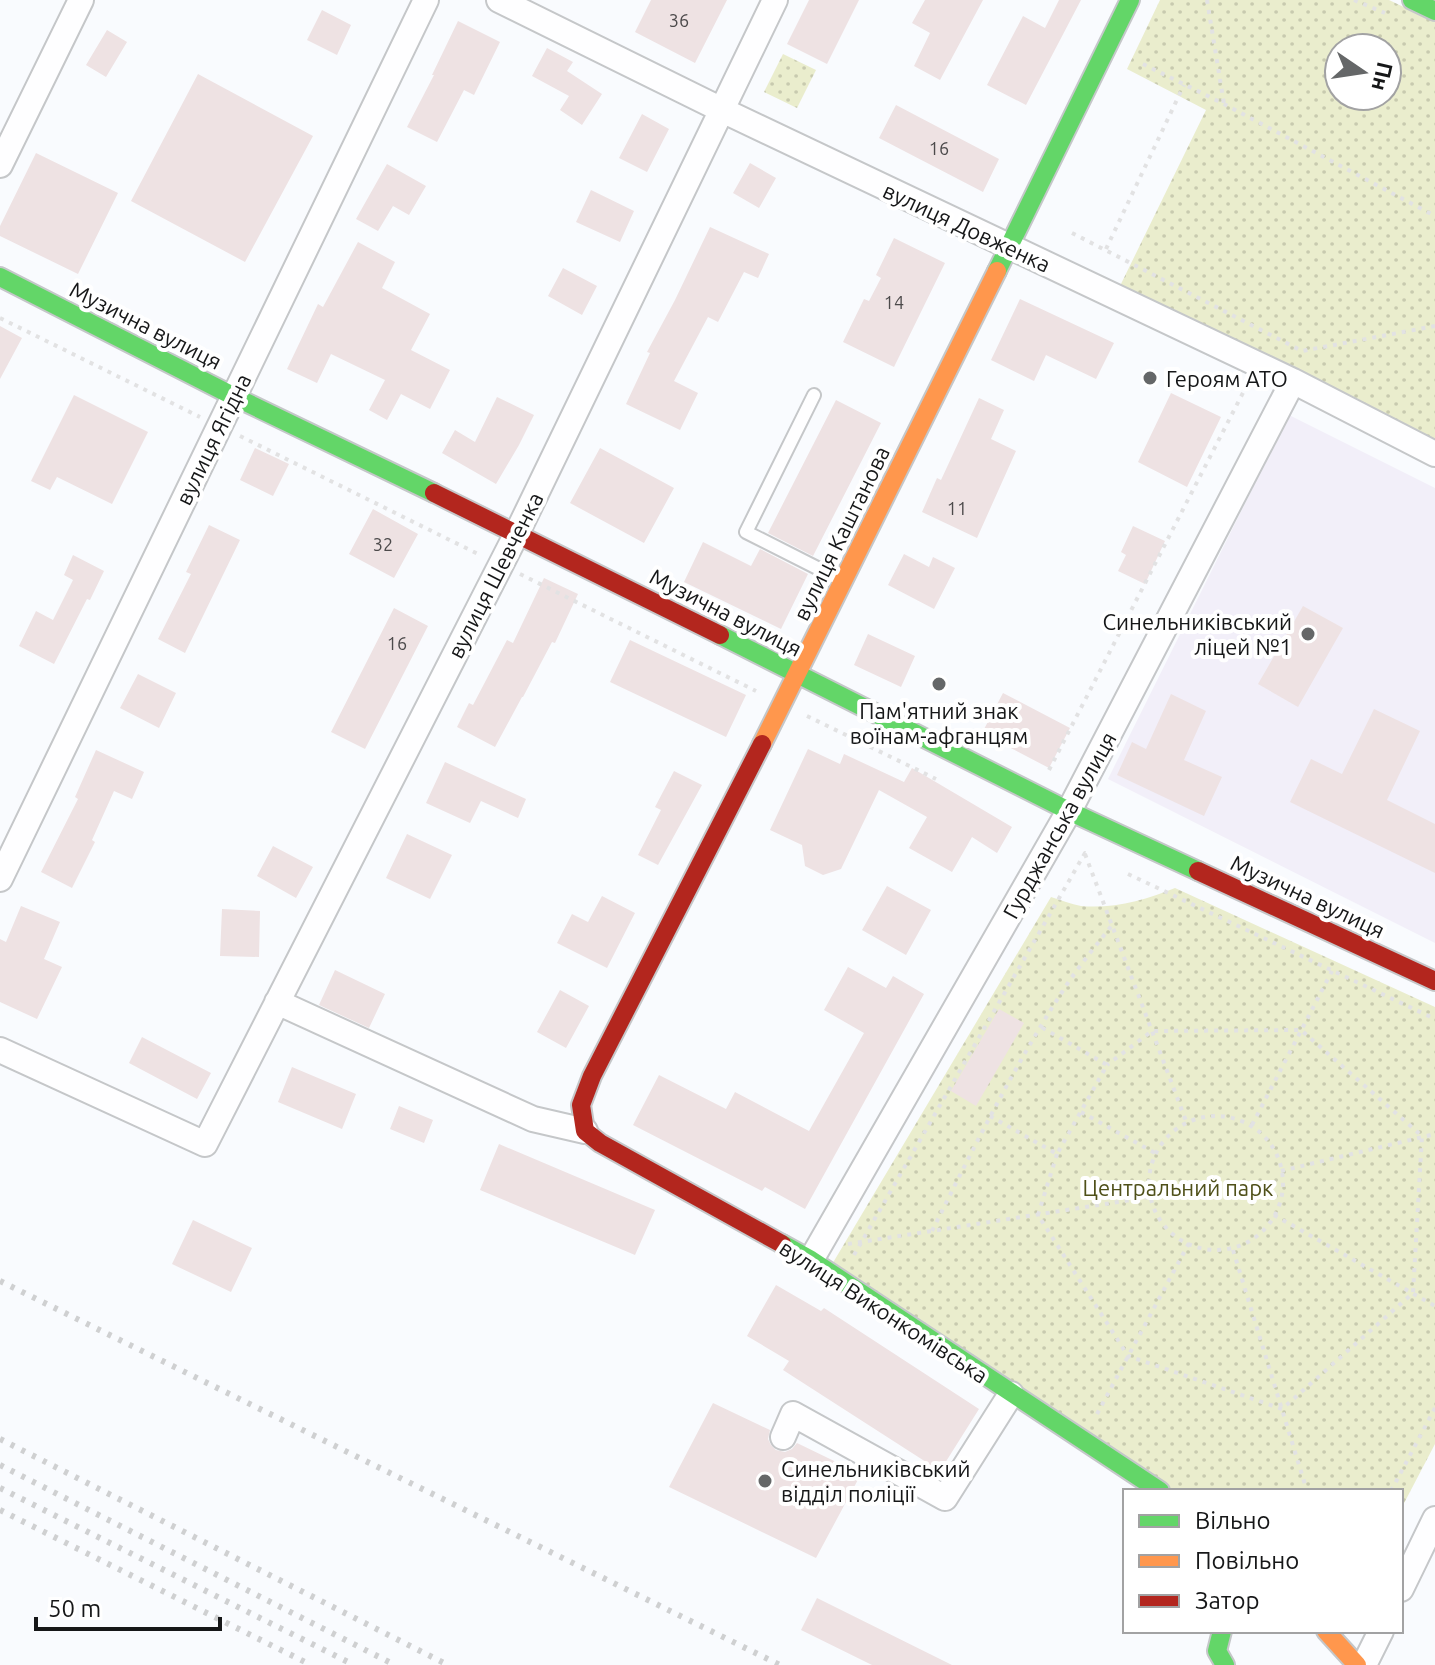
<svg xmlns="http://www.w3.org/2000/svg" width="1435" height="1665" font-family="Ubuntu,sans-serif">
<defs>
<pattern id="grass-dots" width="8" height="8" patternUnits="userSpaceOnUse" patternTransform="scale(2)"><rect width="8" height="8" fill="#eaedcd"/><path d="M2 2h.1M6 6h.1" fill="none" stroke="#c8caaf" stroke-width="1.8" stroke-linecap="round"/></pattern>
</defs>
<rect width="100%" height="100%" fill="#f9fbfe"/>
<!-- education -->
<path fill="#f2eff9" d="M1289 415 1435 488V943L1108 779Z"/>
<!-- grass -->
<path fill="url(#grass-dots)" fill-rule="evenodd" d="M1160 0H1389L1435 22V439L1120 286 1206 110 1127 69ZM1339 48H1387V96H1339Z
M783 54 816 70 797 108 764 92Z
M1175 888 1435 1007V1444L1401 1509V1491H1162L831 1266 1051 897C1061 900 1071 904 1081 906 1113 909 1146 900 1175 888Z"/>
<!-- building -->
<path fill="#eee2e3" d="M651 0H727L695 63 635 32Z
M809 0H859L827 64 787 44Z
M925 0H983L940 80 914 66 930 33 912 23Z
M1059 0H1081L1026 105 987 85 1023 16 1045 28Z
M322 10 351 25 337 55 307 40Z
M458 21 500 42 474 95 464 90 437 142 407 127 434 75H432Z
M107 30 127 42 106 77 86 65Z
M547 48 573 62 567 71 602 94 582 125 560 110 569 96 532 76Z
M198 74 313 136 245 262 131 201Z
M896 105 999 159 983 192 879 138Z
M642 114 669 129 647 172 619 158Z
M36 153 118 193 78 274 0 236V226Z
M750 163 776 178 759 208 733 193Z
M387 164 426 186 409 215 393 206 378 231 356 219Z
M591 190 634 211 620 242 576 222Z
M710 227 769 254 758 278 744 272 718 322 708 317 674 381 698 393 680 430 626 404 650 353 647 352 675 300Z
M894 238 945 263 894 367 843 342 864 299 869 301 881 278 876 275Z
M358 242 395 262 382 288 430 314 411 350 450 370 430 409 401 394 387 420 369 410 385 380 331 354 317 383 287 369 318 304 323 307Z
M563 268 597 286 582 315 548 296Z
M1020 299 1114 343 1096 379 1046 355 1034 381 991 360Z
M0 326 22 338 0 379Z
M1171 393 1221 417 1187 487 1138 462Z
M74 395 148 432 112 504 57 477 50 490 31 481Z
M497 397 534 415 519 445 496 484 442 453 455 430 475 442Z
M979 398 1004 410 991 439 1016 451 977 538 922 512 937 478 941 480Z
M836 400 881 423 813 556 768 533Z
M255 448 289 464 273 496 240 480Z
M600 448 674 488 644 543 570 503Z
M373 509 418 534 394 578 349 554Z
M209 525 240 540 185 653 158 639 191 574 186 572Z
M1133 526 1165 541 1145 584 1118 571 1126 555 1121 552Z
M703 542 751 566 760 549 808 574 781 629 684 582Z
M904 554 929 567 933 557 955 568 934 609 888 585Z
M73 555 104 571 90 600 87 599 54 664 19 646 36 611 53 620 73 580 64 575Z
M544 578 578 594 555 643 552 642 523 697H522L495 747 457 727 469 703 473 705 507 640 513 643Z
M1303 606 1343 628 1298 707 1258 684Z
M394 608 428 626 365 749 331 732Z
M868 634 915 656 901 687 854 665Z
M630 640 746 695 726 737 610 682Z
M138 674 176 693 159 728 120 708Z
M1003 693 1070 728 1049 768 982 733Z
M1171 694 1206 711 1184 760 1222 777 1204 816 1117 775 1132 742 1146 749Z
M1374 709 1420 731 1387 800 1435 824V873L1290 802 1311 759 1342 774Z
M808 749 840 764 844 754 904 782 912 768 1012 827 997 853 972 837 952 872 909 848 927 817 879 790 841 869 823 875 805 866 802 845 770 830Z
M96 750 144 772 132 799 114 791 92 840 95 842 72 888 41 872 78 799 75 797Z
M445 762 526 799 518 818 481 801 470 823 426 803Z
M674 771 702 785 658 865 638 855 661 810 655 807Z
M407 834 452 855 430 899 386 878Z
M273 846 313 867 296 898 257 876Z
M887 886 931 910 906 955 862 930Z
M602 896 635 913 607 968 557 943 572 914 588 922Z
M21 906 60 922 44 959 62 967 37 1019 0 1002V939L6 942Z
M222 909 260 911 259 957 220 956Z
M848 967 886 988 893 976 924 994 805 1209 765 1187 762 1191 633 1125 659 1075 726 1109 735 1092 809 1131 864 1033 824 1010Z
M335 970 385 994 369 1028 319 1005Z
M560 990 589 1006 566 1048 537 1032Z
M999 1009 1024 1023 976 1106 951 1091Z
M142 1037 211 1073 197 1099 129 1063Z
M292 1067 356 1094 342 1129 278 1102Z
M399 1106 433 1120 424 1143 390 1129Z
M499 1144 655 1210 635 1255 480 1190Z
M193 1220 252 1248 231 1292 172 1264Z
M776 1285 821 1311 824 1308 979 1409 940 1471 783 1370 789 1361 747 1336Z
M713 1403 770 1430 768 1439 771 1445 776 1450 785 1452 792 1449 797 1443 861 1474 816 1558 669 1487Z
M817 1598 952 1665H872L801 1630Z"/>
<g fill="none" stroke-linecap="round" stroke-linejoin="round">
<defs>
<path id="lane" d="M814 395 746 532 841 580"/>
<path id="street" d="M499 0 722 110 1293 381 1435 454
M0 165 81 0
M0 879 426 0
M277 1002 533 1119 585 1131
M0 1050 205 1144 517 533 775 0
M811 1260 1069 811 1293 381
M783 1437 793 1414 945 1498 1011 1394
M1401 1589 1435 1519
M1364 1665 1381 1631"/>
<path id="fast" d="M1412 0 1435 11
M997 271 1130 0
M0 277 233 396 434 493
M720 635 1069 811 1198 871
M782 1244 811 1260 1160 1491
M1222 1631 1217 1651 1225 1665"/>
<path id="slow" d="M762 744 997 271
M1326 1631 1357 1665"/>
<path id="jam" d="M434 493 720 635
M762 744 592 1076 581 1105 585 1131 600 1143 782 1244
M1198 871 1435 981"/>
</defs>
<!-- lane casing -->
<use href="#lane" stroke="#c5c7c9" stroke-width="16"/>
<!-- street casing -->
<use href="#street" stroke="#c5c7c9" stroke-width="28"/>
<!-- fast casing -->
<use href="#fast" stroke="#c5c7c9" stroke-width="22"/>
<!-- slow casing -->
<use href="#slow" stroke="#c5c7c9" stroke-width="22"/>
<!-- jam casing -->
<use href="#jam" stroke="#c5c7c9" stroke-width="22"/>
<!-- path -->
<path stroke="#e2e2e3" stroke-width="4" stroke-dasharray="4 6" stroke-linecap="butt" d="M1207 0 1224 104
M1354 0 1385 13
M1143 64 1224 104 1435 216
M1072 233 1302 351 1435 326
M1106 249 1184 85
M0 318 200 417
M240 436 480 555
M520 574 756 691
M807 716 936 779
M1049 770 1248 383
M1085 854 1186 1121
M1128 874 1435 1019
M1081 1112 1155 1153
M1149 1183a67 67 0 1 1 134 0a67 67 0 1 1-134 0Z
M990 1116 1057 1154 1107 1065 1041 1027
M1252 1125 1332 971
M1057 1154 1038 1215 1128 1356 1282 1409 1413 1293 1422 1136 1301 1030 1152 1031 1107 1065
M1281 1171 1435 1134
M1274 1215 1435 1306
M932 1231C973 1149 1014 1066 1064 989 1078 967 1096 946 1112 925
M848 1244 1150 1197
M1233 1250 1307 1491
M854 1255 1085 853 1088 854
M1097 1414 1189 1243
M1391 1491 1435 1408"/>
<!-- lane -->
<use href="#lane" stroke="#fefeff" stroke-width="12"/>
<!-- street -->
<use href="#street" stroke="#fefeff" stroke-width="24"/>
<!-- fast -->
<use href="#fast" stroke="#63d668" stroke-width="18"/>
<!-- slow -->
<use href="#slow" stroke="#ff974d" stroke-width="18"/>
<!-- jam -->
<use href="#jam" stroke="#b3261e" stroke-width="18"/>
<!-- rail -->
<path stroke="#cfd0d1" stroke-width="6" stroke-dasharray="4 8" stroke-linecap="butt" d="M0 1281 780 1665
M0 1439 448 1665
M0 1465 395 1665
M0 1488 354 1665
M0 1510 311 1665"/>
</g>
<!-- markers -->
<g fill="#656768" stroke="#fff" stroke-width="3">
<circle cx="1150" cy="378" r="8"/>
<circle cx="1308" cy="634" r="8"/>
<circle cx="939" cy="684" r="8"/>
<circle cx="765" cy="1481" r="8"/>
</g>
<g text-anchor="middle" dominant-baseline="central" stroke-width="8" stroke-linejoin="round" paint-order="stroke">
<!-- number labels -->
<g font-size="18" fill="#4c4a4b">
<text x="679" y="20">36</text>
<text x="939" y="148">16</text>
<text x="894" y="302">14</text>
<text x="957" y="508">11</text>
<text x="383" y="544">32</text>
<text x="397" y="643">16</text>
</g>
<!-- street labels -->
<g font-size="22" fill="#161718" stroke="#fff">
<text transform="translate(967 227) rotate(25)">вулиця Довженка</text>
<text transform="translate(146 325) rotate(27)">Музична вулиця</text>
<text transform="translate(213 439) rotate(-64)">вулиця Ягідна</text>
<text transform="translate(841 533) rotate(-64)">вулиця Каштанова</text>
<text transform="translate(495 575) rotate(-63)">вулиця Шевченка</text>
<text transform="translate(726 612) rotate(27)">Музична вулиця</text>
<text transform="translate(1059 825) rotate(-61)">Гурджанська вулиця</text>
<text transform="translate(1308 896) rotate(25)">Музична вулиця</text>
<text transform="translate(884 1311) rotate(33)">вулиця Виконкомівська</text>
</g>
<!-- poi labels -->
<g font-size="22" fill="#161718" stroke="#fff" text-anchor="start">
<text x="1166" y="378">Героям АТО</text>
<text x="1292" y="621" text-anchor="end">Синельниківський<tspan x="1292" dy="25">ліцей №1</tspan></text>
<text x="939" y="710" text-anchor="middle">Пам'ятний знак<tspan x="939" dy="25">воїнам-афганцям</tspan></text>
<text x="781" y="1468">Синельниківський<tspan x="781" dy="25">відділ поліції</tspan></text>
</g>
<!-- park labels -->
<g font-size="22" fill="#4f5019" stroke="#fff">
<text x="1178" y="1187">Центральний парк</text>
</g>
</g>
<!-- legend -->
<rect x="1123" y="1489" width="280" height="144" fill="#ffffff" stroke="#a2a2a3" stroke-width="2"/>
<rect x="1139" y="1515" width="40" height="12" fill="#63d668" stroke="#a2a2a3" stroke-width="2"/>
<text x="1195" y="1529" font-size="24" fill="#161718">Вільно</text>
<rect x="1139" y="1555" width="40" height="12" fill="#ff974d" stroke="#a2a2a3" stroke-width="2"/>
<text x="1195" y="1569" font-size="24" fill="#161718">Повільно</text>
<rect x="1139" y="1595" width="40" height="12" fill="#b3261e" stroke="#a2a2a3" stroke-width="2"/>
<text x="1195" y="1609" font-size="24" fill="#161718">Затор</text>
<!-- north arrow -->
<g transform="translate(1363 72) rotate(103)"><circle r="38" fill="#ffffff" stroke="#a2a2a3" stroke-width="2"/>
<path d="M0-6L14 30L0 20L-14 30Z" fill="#656768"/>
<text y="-12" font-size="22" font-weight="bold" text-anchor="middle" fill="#161718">Пн</text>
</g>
<!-- scale -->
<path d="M36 1617v12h184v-12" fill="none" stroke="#161718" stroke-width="4"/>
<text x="48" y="1617" font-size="24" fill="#161718" stroke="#ffffff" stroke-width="6" paint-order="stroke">50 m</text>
</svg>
